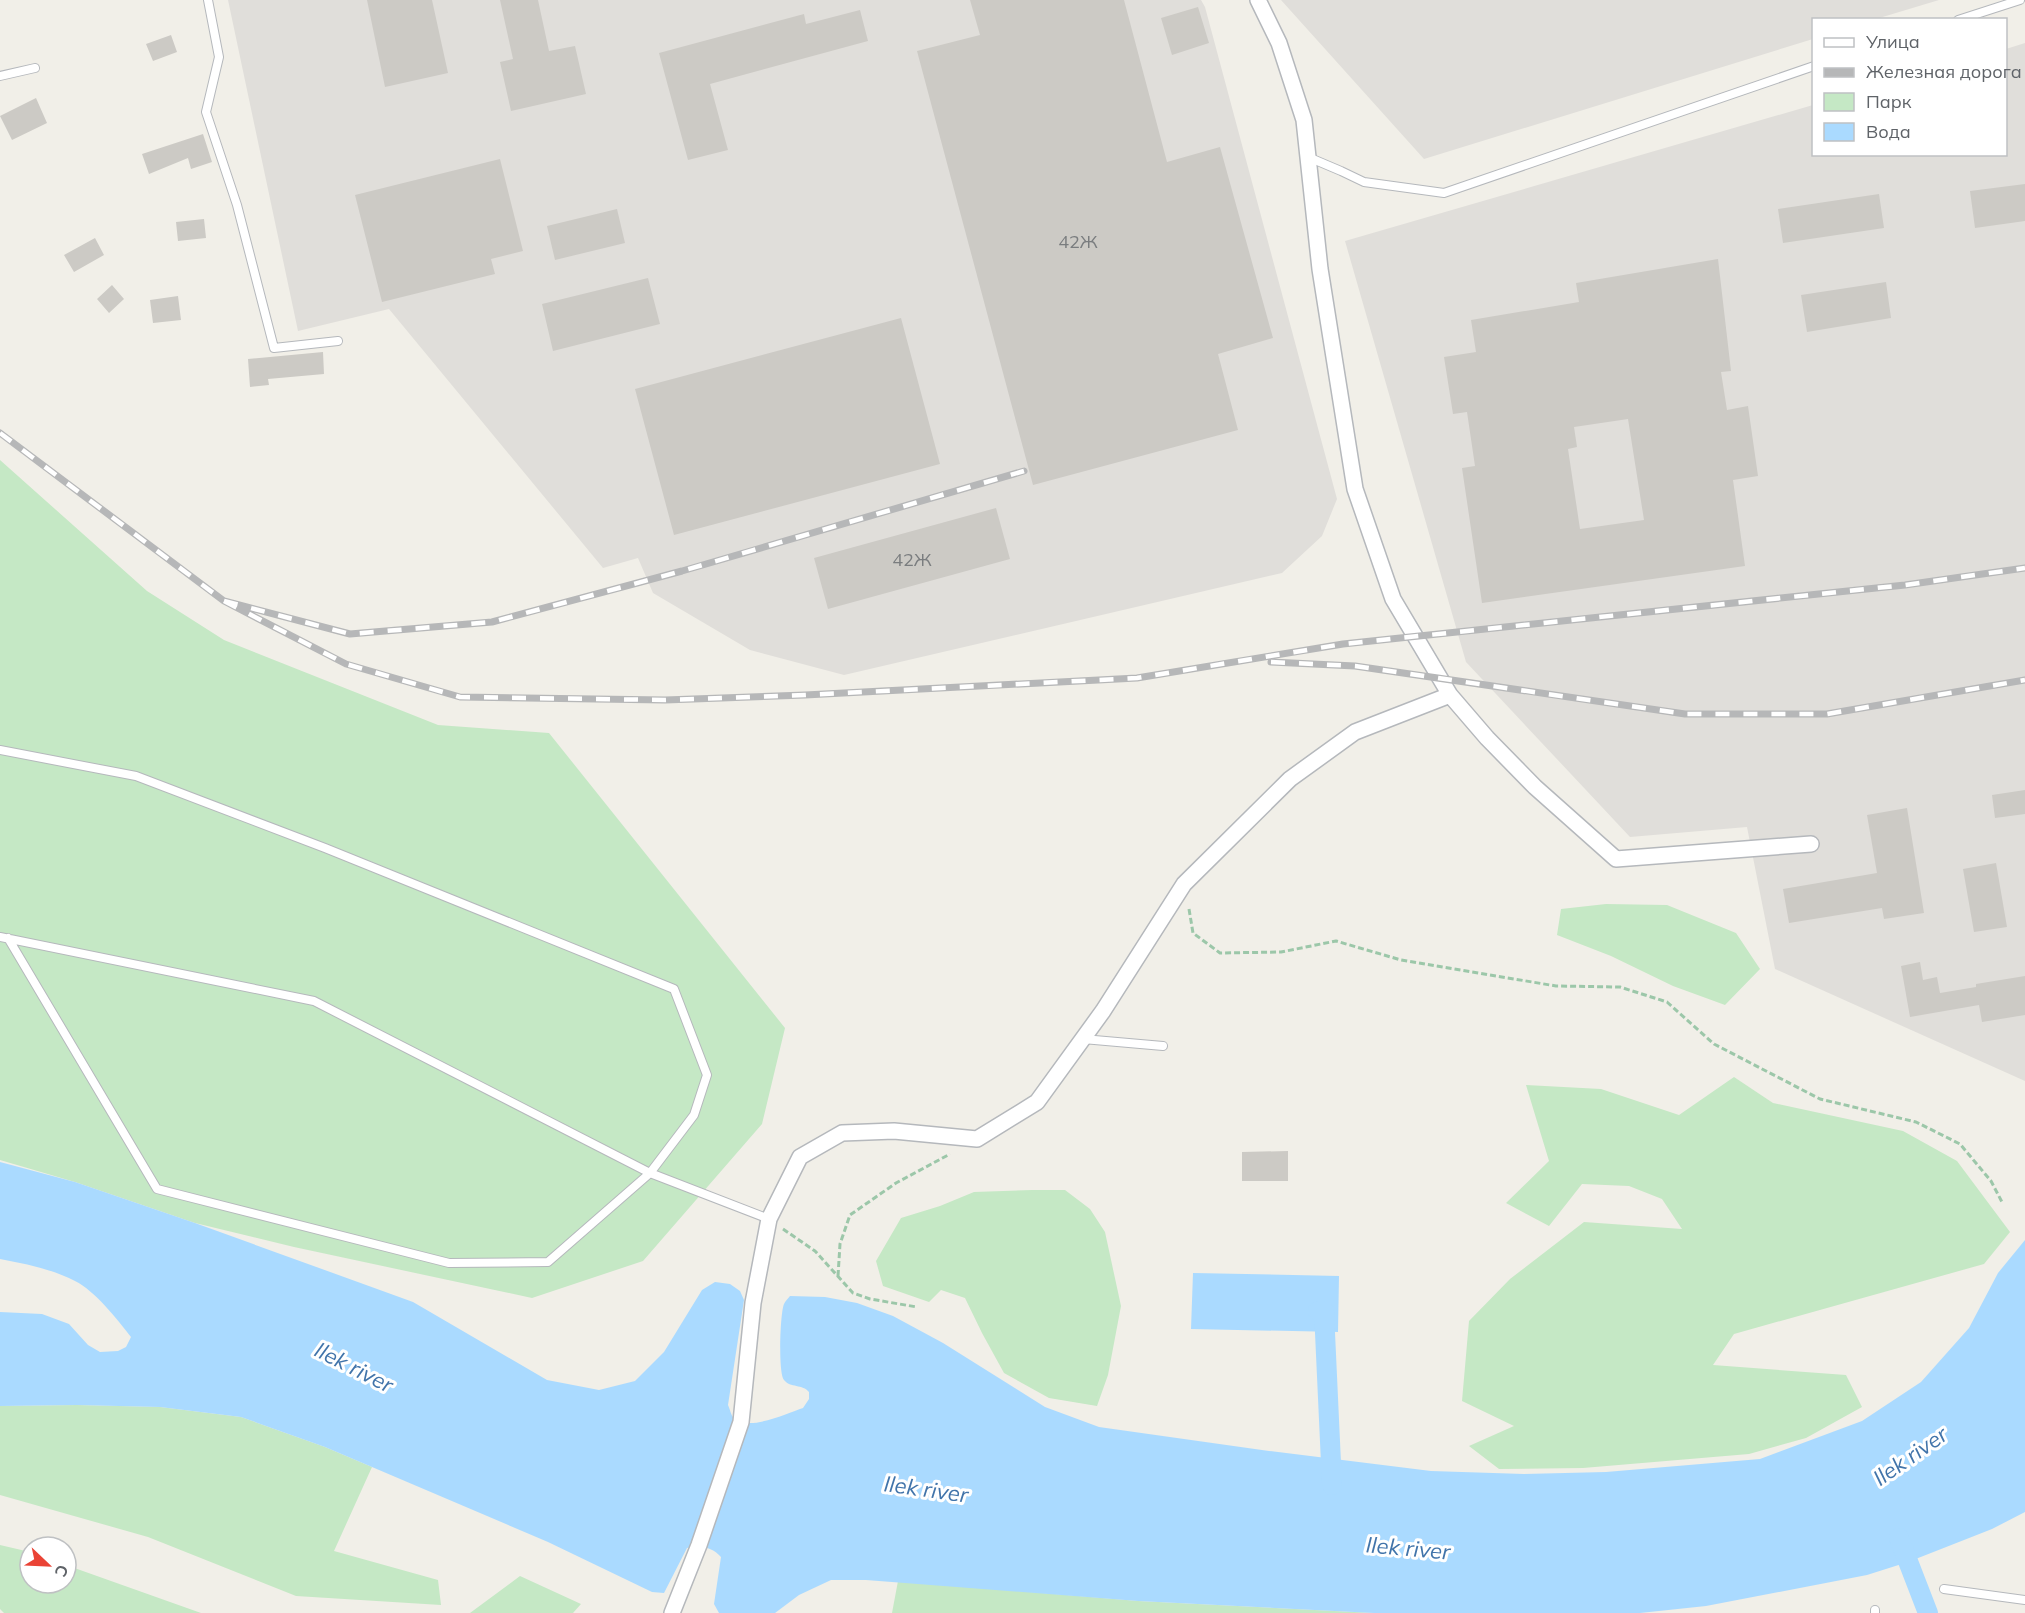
<svg xmlns="http://www.w3.org/2000/svg" width="2025" height="1613" font-family="Mulish,sans-serif">
<rect width="100%" height="100%" fill="#f1efe8"/>
<!-- industrial -->
<path fill="#e0deda" d="M228 0H1201L1205 7 1337 499 1322 536 1282 573 844 675 750 650 653 593 638 558 603 568 389 309 298 331Z
M1281 0H1939L1876 19 1814 20 1813 39 1424 159Z
M2025 43V1081L1775 969 1747 827 1630 837 1466 662 1345 241 1813 105 1814 154H2006V49Z"/>
<!-- green -->
<path fill="#c5e8c5" d="M0 460 147 591 224 640 438 725 549 733 785 1028 762 1124 643 1261 532 1298 294 1247 195 1223 75 1182 0 1160Z
M1606 904 1667 905 1736 933 1760 969 1725 1005 1673 986 1611 956 1557 935 1561 909Z
M1734 1077 1773 1103 1903 1131 1957 1161 2010 1232 1984 1264 1734 1334 1713 1365 1846 1375 1862 1407 1806 1438 1749 1454 1583 1468 1499 1469 1469 1446 1514 1426 1462 1401 1469 1321 1510 1279 1584 1222 1682 1229 1662 1199 1629 1186 1582 1184 1549 1226 1506 1203 1549 1161 1526 1085 1601 1089 1679 1115Z
M1032 1190H1065L1090 1209 1105 1232 1121 1306 1108 1375 1097 1406 1049 1398 1004 1373 982 1333 965 1298 941 1290 929 1302 883 1286 876 1261 901 1218 940 1206 974 1192Z
M77 1405 160 1407 241 1417 325 1447 372 1467 334 1551 438 1580 441 1605 296 1596 148 1537 0 1495V1406Z
M0 1545 30 1552V1583H66V1565L201 1613H4L0 1609Z
M520 1576 581 1604 573 1613H470Z
M898 1581 1138 1601 1374 1613H892Z"/>
<!-- water -->
<path fill="#aadaff" d="M0 1162 75 1182 195 1223 413 1302 547 1380 599 1390 635 1381 664 1352 702 1290 715 1282 730 1284 740 1291 744 1300 728 1405C730 1409 731 1416 734 1418 749 1432 787 1413 803 1408L809 1399V1392C803 1384 790 1388 784 1380 778 1374 780 1313 784 1304 785 1301 788 1299 790 1296L825 1297 857 1303 893 1316 943 1343 1045 1407 1099 1427 1269 1451 1431 1471 1524 1474 1606 1472 1760 1459 1862 1421 1921 1382 1969 1328 1998 1273 2025 1240V1512L1992 1529 1908 1562 1867 1575 1706 1606 1640 1613H1374L1138 1601 866 1580H831L799 1595 775 1613H719L714 1604 721 1557C712 1547 701 1545 687 1548L664 1593 652 1592 548 1542 325 1447 241 1417 160 1407 77 1405 0 1406V1312L42 1314 69 1324 88 1345 100 1352 118 1351 126 1347 131 1337C117 1319 95 1291 75 1281 52 1269 26 1264 0 1259Z
M1193 1273 1339 1276 1338 1332 1191 1329Z"/>
<g fill="none" stroke-linecap="round" stroke-linejoin="round">
<!-- canal -->
<path stroke="#aadaff" stroke-width="20" d="M1318 1311H1324L1332 1485
M1899 1538 1928 1613"/>
</g>
<!-- building -->
<path fill="#cccac5" fill-rule="evenodd" d="M367 0H432L448 73 385 87Z
M500 0H538L549 51 575 46 586 94 511 111 500 62 513 59Z
M970 0H1124L1167 162 1220 147 1273 338 1218 354 1238 430 1033 485 917 51 980 35Z
M1198 7 1209 43 1172 55 1161 18Z
M860 10 868 41 710 84 728 150 688 160 659 53 804 14 806 24Z
M171 35 177 52 153 61 146 44Z
M36 98 47 123 12 140 0 116Z
M203 134 212 162 191 169 188 158 149 174 142 154Z
M500 159 523 251 491 259 495 274 382 302 355 195Z
M2025 184V221L1975 228 1970 191Z
M1879 194 1884 228 1783 243 1778 209Z
M617 209 625 243 555 260 547 226Z
M204 219 206 238 178 241 176 222Z
M95 238 104 255 74 272 64 255Z
M1718 259 1731 371 1721 372 1727 410 1748 406 1758 476 1733 480 1745 566 1482 603 1462 468 1475 466 1467 412 1453 414 1444 357 1476 352 1471 320 1579 302 1576 283ZM1628 419 1644 520 1580 529 1568 449 1577 447 1574 427Z
M648 278 660 324 553 351 542 304Z
M1886 282 1891 318 1807 332 1801 295Z
M112 285 124 299 109 313 97 299Z
M178 296 181 320 153 323 150 300Z
M901 318 940 464 674 535 635 389Z
M323 352 324 374 268 379 269 385 250 387 248 359Z
M996 508 1010 559 828 609 814 558Z
M2025 790V814L1995 818 1992 795Z
M1907 808 1924 913 1884 919 1882 908 1789 923 1783 889 1877 873 1867 815Z
M1996 863 2007 927 1974 932 1963 869Z
M1920 962 1923 980 1937 977 1940 993 1976 987V984L2025 976V1015L1982 1022 1979 1005 1910 1017 1901 966Z
M1288 1151V1181H1242V1152Z"/>
<g fill="none" stroke-linecap="round" stroke-linejoin="round">
<defs>
<path id="lane" d="M208 0 219 57 206 112 237 205 274 348 338 341
M1958 20 2020 0
M0 76 35 68
M1308 157 1341 171 1364 182 1444 193 1814 66
M0 750 136 776 325 848 674 989 707 1075 694 1115 650 1173 548 1262 449 1263 157 1189 8 938
M0 937 314 1001 650 1173 769 1219
M1083 1039 1163 1046
M1944 1589 2025 1600
M1875 1610V1613"/>
<path id="street" d="M1258 0 1279 43 1304 120 1320 269 1355 489 1393 599 1450 695 1487 738 1535 787 1616 859 1811 844
M672 1613 699 1545 741 1422 753 1303 769 1219 800 1157 842 1133 894 1131 977 1139 1037 1102 1103 1011 1184 884 1290 779 1355 732 1450 695"/>
</defs>
<!-- lane casing -->
<use href="#lane" stroke="#b5b8bc" stroke-width="10"/>
<!-- street casing -->
<use href="#street" stroke="#b5b8bc" stroke-width="18"/>
<!-- path -->
<path stroke="#9cc7a9" stroke-width="3" stroke-dasharray="6 3" stroke-linecap="butt" d="M1189 909 1193 933 1220 953 1281 952 1336 941 1401 960 1556 986 1620 987 1667 1002 1714 1044 1820 1099 1916 1122 1960 1144 1991 1181 2003 1204
M783 1229 815 1251 853 1293 870 1299 917 1307
M838 1276 840 1244 850 1215 896 1183 950 1154"/>
<!-- lane -->
<use href="#lane" stroke="#fff" stroke-width="8"/>
<!-- street -->
<use href="#street" stroke="#fff" stroke-width="15"/>
<defs>
<path id="rail" d="M0 433 224 601 350 634 492 622 682 571 1024 471
M224 601 346 664 460 697 665 700 805 695 1137 678 1343 644 1905 585 2025 568
M1271 662 1355 666 1685 714H1827L2025 680"/>
</defs>
<!-- rail casing -->
<use href="#rail" stroke="#b6b7b8" stroke-width="7"/>
<!-- rail -->
<use href="#rail" stroke="#fff" stroke-width="4.5" stroke-dasharray="14" stroke-linecap="butt"/>
</g>
<g text-anchor="middle" dominant-baseline="central" stroke-width="6" stroke-linejoin="round" paint-order="stroke">
<!-- number labels -->
<g font-size="18" fill="#7a7d7f">
<text x="1078" y="241">42Ж</text>
<text x="912" y="559">42Ж</text>
</g>
<!-- water labels -->
<g font-size="22" font-style="italic" fill="#4174aa" stroke="#fff">
<text transform="translate(354 1367) rotate(27)">Ilek river</text>
<text transform="translate(1910 1456) rotate(-35)">Ilek river</text>
<text transform="translate(926 1489) rotate(8)">Ilek river</text>
<text transform="translate(1408 1548) rotate(5)">Ilek river</text>
</g>
</g>
<!-- legend -->
<rect x="1812" y="18" width="195" height="138" fill="#ffffff" stroke="#bfc1c3" stroke-width="1.5"/>
<rect x="1824" y="38" width="30" height="9" fill="#ffffff" stroke="#bfc1c3" stroke-width="1.5"/>
<text x="1866" y="48" font-size="18" fill="#5f6368">Улица</text>
<rect x="1824" y="68" width="30" height="9" fill="#b6b7b8" stroke="#bfc1c3" stroke-width="1.5"/>
<text x="1866" y="78" font-size="18" fill="#5f6368">Железная дорога</text>
<rect x="1824" y="93" width="30" height="18" fill="#c5e8c5" stroke="#bfc1c3" stroke-width="1.5"/>
<text x="1866" y="108" font-size="18" fill="#5f6368">Парк</text>
<rect x="1824" y="123" width="30" height="18" fill="#aadaff" stroke="#bfc1c3" stroke-width="1.5"/>
<text x="1866" y="138" font-size="18" fill="#5f6368">Вода</text>
<!-- north arrow -->
<g transform="translate(48 1565) rotate(113)"><circle r="28" fill="#ffffff" stroke="#bfc1c3" stroke-width="1.5"/>
<path d="M0-4.5L10 22L0 15L-10 22Z" fill="#ea4335"/>
<text y="-9" font-size="16" font-weight="bold" text-anchor="middle" fill="#5f6368">С</text>
</g>
</svg>
